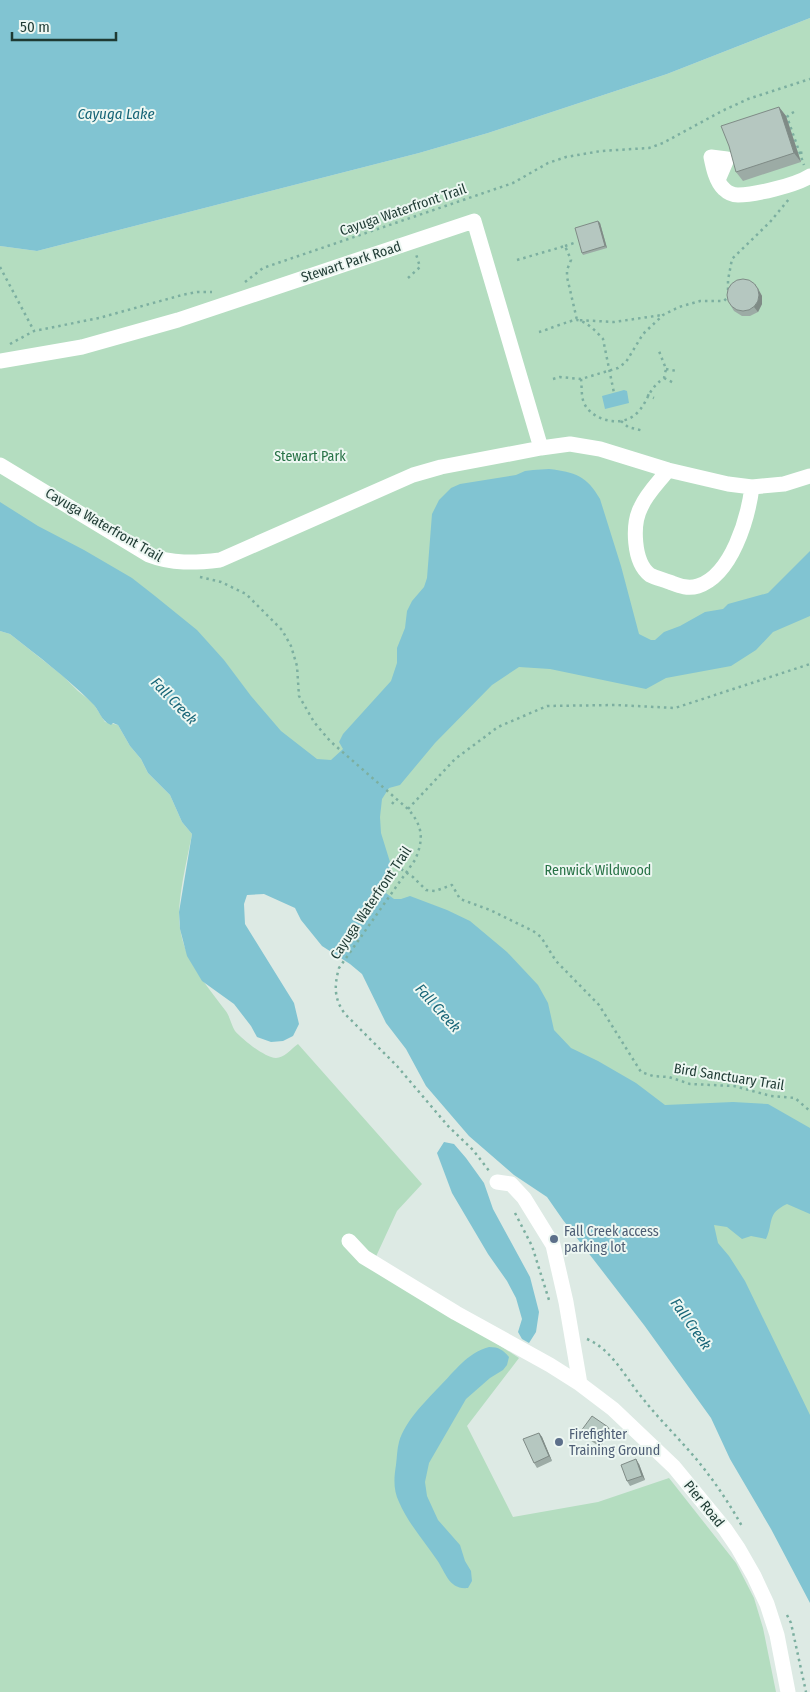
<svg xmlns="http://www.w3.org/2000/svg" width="810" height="1692" font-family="'Fira Sans Condensed',sans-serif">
<rect width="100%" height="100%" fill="#ddeae4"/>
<!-- green -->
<path fill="#b4ddc0" d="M810 18V1507L720 1360 0 572V246L37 251 419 153 488 133 667 74Z
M0 631 10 634 63 676 78 691 93 703 105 722 118 725 130 746 141 759 148 773 170 795 182 822 192 834C187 861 176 903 180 928 185 962 206 984 225 1010 230 1016 231 1025 235 1031 243 1040 264 1057 276 1058 284 1058 291 1049 298 1044L422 1184 397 1211 373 1263 519 1358 467 1426 513 1517 598 1502 669 1478 736 1563 754 1598 763 1628 776 1692H0Z"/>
<!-- water -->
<path fill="#81c4d2" d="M0 0H810V18L667 74 488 133 419 153 37 251 0 246Z
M624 390 627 391 629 403 605 409 602 396Z
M549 469C575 472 587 476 600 499L621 566 639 634 651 640H655L664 632 680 626 705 612 723 609 728 604 768 593 810 551V616L773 632 756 650 731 666 666 678 646 689 550 669 519 667 492 685 435 743 400 785 389 788 382 799 380 817 381 833 390 862 389 880 386 893 394 899H401L410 896 447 910 470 921 507 952 538 985 548 1003 554 1030 571 1048 598 1061 636 1083 665 1105 733 1102 768 1104 810 1128V1214L787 1204C766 1214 774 1222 766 1239L751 1236 742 1239 727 1227 714 1225 718 1243 729 1256 745 1281 810 1415V1603L771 1529 730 1459 711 1418 644 1325 563 1220 547 1197 514 1175 469 1136 426 1086 406 1049 386 1023 362 974 350 964 322 946 301 920 295 908 264 894 247 895 244 904 245 924 294 1003 299 1024 293 1036 283 1041 271 1042 257 1037 251 1026 234 1004 202 981 187 956 180 929 179 912 192 834 182 822 170 795 148 773 141 759 130 746 118 725 113 723 111 725C100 720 100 710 91 702 66 677 38 656 10 634L0 631V502L38 526 84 550 132 578 155 596 197 630 224 660 251 696 281 731 317 759 331 760 343 749 339 742 343 734 391 681 397 663V648L405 628 407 611 412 601 424 587 427 578 432 514 439 500 451 488 460 484 516 475 525 471 533 470Z
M444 1142 454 1144 466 1158 484 1183 493 1209 530 1277 539 1312 536 1332 529 1343 522 1339 518 1332 522 1319 516 1298 507 1281 488 1254 452 1193 437 1153Z
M489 1347C499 1347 503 1350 509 1357L507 1365 503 1370 490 1378 466 1399 429 1463 425 1482 427 1496 438 1520 460 1545 465 1561 471 1571 472 1581 468 1588C449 1590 446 1573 437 1560 424 1541 408 1523 399 1502 393 1490 394 1477 396 1465 397 1457 397 1449 399 1442 405 1421 425 1402 439 1387 455 1371 467 1353 489 1347Z"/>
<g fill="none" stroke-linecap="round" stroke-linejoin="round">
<!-- path -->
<path stroke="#7cafa0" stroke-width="2.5" stroke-dasharray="2.5 4" stroke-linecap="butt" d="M794 112 790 114 787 117 804 165
M800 153 806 152
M565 246 577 242
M517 260 565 246 571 260 567 270V277L577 320 614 322 662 315
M0 267 34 331
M408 278 420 267 416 254
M245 282 263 268 513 183 548 163 566 157 601 151 649 148 663 143 722 111 748 99 810 79
M728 290V280L732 259 770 222 789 199
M539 332C547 330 570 320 577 320 586 321 597 332 603 339L614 393
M10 344 34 331 99 318 182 295 197 292H212
M666 369 677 371
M664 378 674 383
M553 379 560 377 581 379 618 368 626 362 643 334 663 315 679 307 700 301H724L727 298
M581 379C582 387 581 396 584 403 593 422 624 428 638 412 649 400 647 390 664 378L666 369 659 351
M647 395 654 398
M621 421 628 427 644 431
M200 577 221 582 246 594 282 630 291 646 297 666 299 696 314 722 330 741 408 809C423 826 424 839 415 860L339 968C334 986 334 999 345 1014L397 1066 448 1126 473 1150 490 1172
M392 804 396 799
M408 809 455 759 498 727 547 706 616 705 675 708 810 664
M401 869 413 877 426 890 435 891 452 885 460 899 490 910 533 931 541 937 556 961 599 1005 641 1072 653 1076 669 1077 690 1084 734 1086 771 1096 795 1098 810 1111
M515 1213 532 1246 549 1300
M587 1339C613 1350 626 1379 644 1400 663 1424 686 1445 705 1470 719 1488 732 1508 743 1528
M787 1615 791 1623 806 1692"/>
<!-- minor -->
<path stroke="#fff" stroke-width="15" d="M718 180 727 159 711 157C713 167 716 182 724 189 728 193 733 195 738 195 755 195 796 185 810 176
M0 361 82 347 178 320 474 221 541 448 441 467 413 475 220 560C195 563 172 564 149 555L0 465
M541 448 570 444 600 449 668 470 728 484 752 487 784 484 810 476
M668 470C659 482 647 493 641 507 632 524 633 562 650 575 656 578 665 580 672 583 680 586 688 589 698 586 732 575 748 518 752 487
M497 1182 511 1184 524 1198 553 1245 566 1302 580 1384
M349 1241 364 1257 456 1313 550 1365 580 1384 613 1409 674 1467 725 1529 738 1548 754 1576 767 1604 777 1635 788 1692"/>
</g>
<!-- wall -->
<path fill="#9caba5" d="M779 107 786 116 801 162 743 181 736 172Z
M598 221 600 223 607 248 583 255 582 253Z
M758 288 762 296V304L758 312 750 316H742L734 311 731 306Z
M608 1427 611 1431 600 1447 584 1436 581 1431Z
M539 1433 542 1437 552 1461 537 1468 534 1463Z
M639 1464 645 1480 630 1486 627 1481Z"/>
<!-- shaded-wall -->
<path fill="#7f8b86" d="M779 107 786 116 801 162 794 153Z
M598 221 600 223 607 248 605 246Z
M755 284 762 296V304L758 312 754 307Z
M608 1427 611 1431 600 1447 597 1442Z
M539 1433 542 1437 552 1461 549 1456Z
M636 1459 639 1464 645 1480 642 1476Z"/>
<!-- building -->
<path fill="#b5c7c0" stroke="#7f8b86" d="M779 107 794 153 736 172 729 146 721 126Z
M598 221 605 246 582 253 575 228Z
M727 295a16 16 0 1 1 32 0a16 16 0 1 1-32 0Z
M592 1416 608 1427 597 1442 581 1431Z
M539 1433 549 1456 534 1463 523 1439Z
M636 1459 642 1476 627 1481 621 1465Z"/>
<!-- markers -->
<g fill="#5c6f8a" stroke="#edf7f2" stroke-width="2">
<circle cx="554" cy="1239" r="5"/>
<circle cx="559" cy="1442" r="5"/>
</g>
<g text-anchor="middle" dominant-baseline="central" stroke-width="4" stroke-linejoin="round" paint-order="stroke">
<!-- street labels -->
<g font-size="14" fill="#1e3a33" stroke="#edf7f2">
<text transform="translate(403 210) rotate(-19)">Cayuga Waterfront Trail</text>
<text transform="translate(351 262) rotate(-18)">Stewart Park Road</text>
<text transform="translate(104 525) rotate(30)">Cayuga Waterfront Trail</text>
<text transform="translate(371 903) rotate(-56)">Cayuga Waterfront Trail</text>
<text transform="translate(729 1077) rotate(9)">Bird Sanctuary Trail</text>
<text transform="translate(704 1504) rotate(51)">Pier Road</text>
</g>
<!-- park labels -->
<g font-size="14" fill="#277246" stroke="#edf7f2">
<text x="310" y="456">Stewart Park</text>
<text x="598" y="870">Renwick Wildwood</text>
</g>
<!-- service labels -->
<g font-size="14" fill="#4e5e75" stroke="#edf7f2" text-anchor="start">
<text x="564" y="1231">Fall Creek access<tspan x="564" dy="16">parking lot</tspan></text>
<text x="569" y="1434">Firefighter<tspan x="569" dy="16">Training Ground</tspan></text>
</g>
<!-- water labels -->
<g font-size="15" font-style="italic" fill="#176577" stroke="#edf7f2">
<text x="116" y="114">Cayuga Lake</text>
<text transform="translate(174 701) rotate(46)">Fall Creek</text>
<text transform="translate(438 1008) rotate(48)">Fall Creek</text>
<text transform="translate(691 1324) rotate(55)">Fall Creek</text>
</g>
</g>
<!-- scale -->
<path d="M12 32v8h104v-8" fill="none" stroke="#1e3a33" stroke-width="2.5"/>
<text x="20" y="32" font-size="15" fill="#1e3a33" stroke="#edf7f2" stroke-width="4" paint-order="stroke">50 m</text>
</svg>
